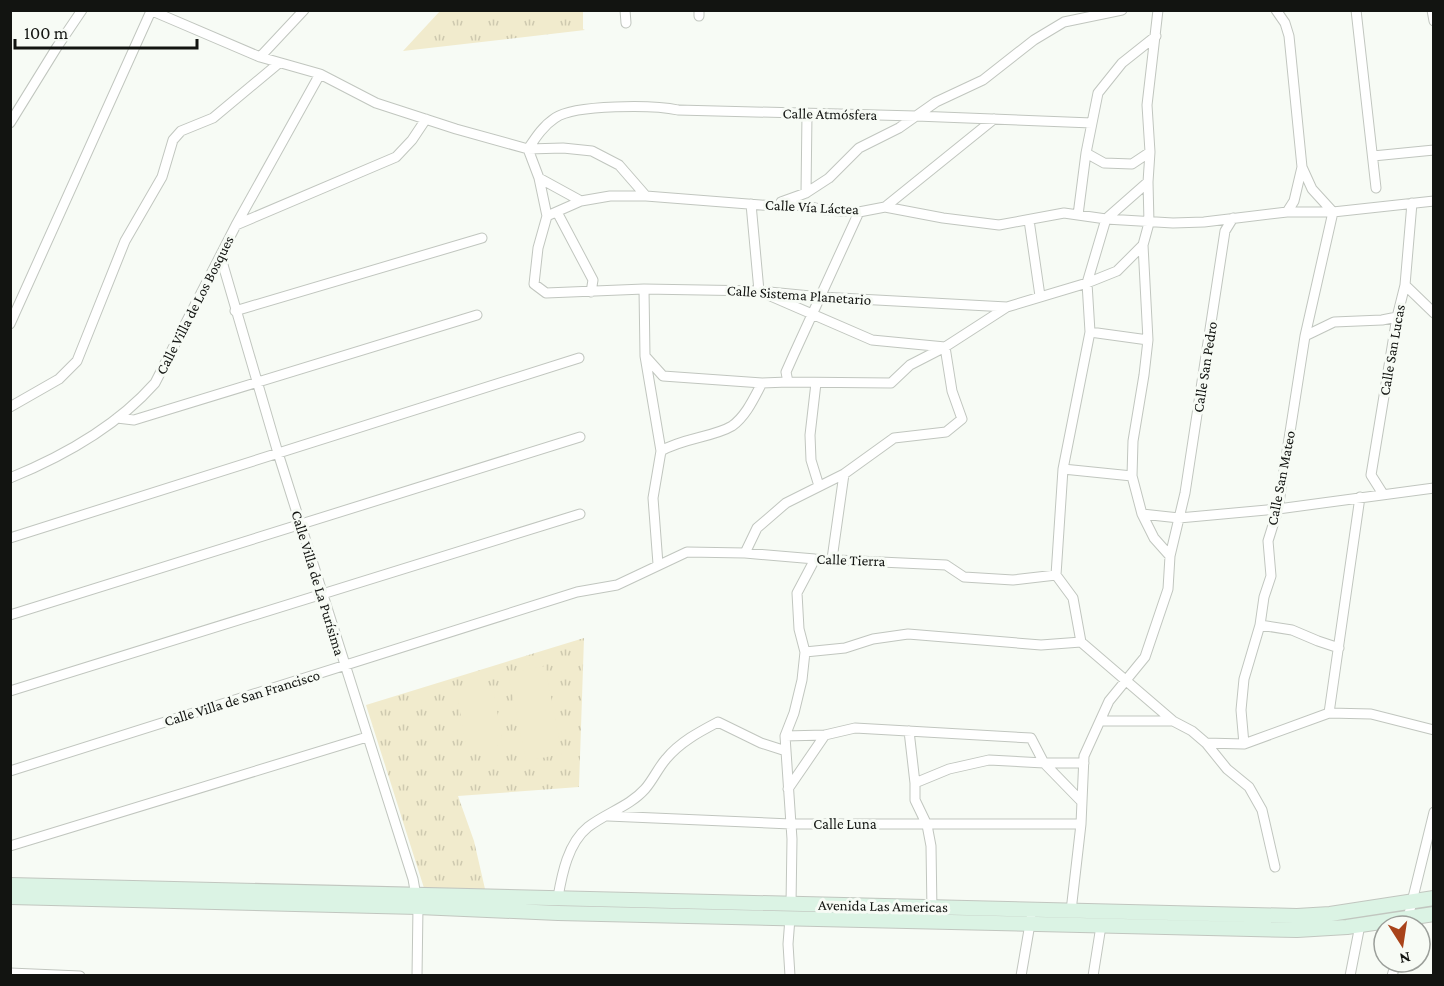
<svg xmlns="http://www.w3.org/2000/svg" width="1444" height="986" font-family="'Crimson Pro',serif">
<defs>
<pattern id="grass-tufts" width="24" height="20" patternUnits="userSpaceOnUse" patternTransform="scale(1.5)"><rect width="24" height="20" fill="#f1ebcd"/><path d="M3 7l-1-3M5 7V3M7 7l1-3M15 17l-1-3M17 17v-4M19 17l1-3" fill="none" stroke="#cec9af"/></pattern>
</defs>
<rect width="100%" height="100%" fill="#f7fbf5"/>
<!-- grass -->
<path fill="url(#grass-tufts)" d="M440 11H583V29L585 30 403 51Z
M584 638 579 787 458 796 474 841 485 889 424 888 366 705Z"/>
<!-- pitch -->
<path fill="#f1ebcd" d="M545 666 562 754 526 761 508 673Z
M493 688 503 745 467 751 457 694Z"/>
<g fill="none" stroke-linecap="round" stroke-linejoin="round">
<defs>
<path id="street" d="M150 10 260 57 320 74 376 103 456 129 528 149 563 148 592 151 619 165 646 196
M625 10 626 23
M699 10V16
M1158 10 1147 105 1150 152 1148 182 1149 223 1143 245 1148 340 1144 375 1133 441 1132 476 1142 514 1154 538 1170 556
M1276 10 1285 23 1289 36 1302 167 1312 189 1333 212
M1356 10 1376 188
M1432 10 1434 21
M260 57 304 10
M10 123 57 47 82 10
M1086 153 1104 163 1132 164 1150 152
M1373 156 1434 150
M539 178 581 201
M806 193 807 114
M781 202 806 193 829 178 859 148 899 128 936 102 983 80 1034 40 1064 22 1122 10
M751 204 759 291 872 340 945 347 1007 307 1087 283 1117 271 1143 245
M885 207 994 119
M557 212 593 280 591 292
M1287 212 1294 201 1302 167
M1078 215 1086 153 1098 93 1122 63 1156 36
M547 216 581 201 610 196H646L774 206 802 205 825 210 859 212 885 207 943 218 999 225 1064 213 1106 219 1173 223 1204 222 1287 212H1333L1434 201
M1029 220 1040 296
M236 225 396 157 412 140 426 119
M221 258 278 453 413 879 418 907 417 976
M1405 285 1434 313
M644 289 645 356 661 451 653 498 658 564
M1007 307 821 297 759 291 644 289 546 293 534 284 538 248 547 216 539 178 528 149C536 137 543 126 555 118 575 104 655 105 678 110L916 116 1092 123
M235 311 482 238
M10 324 151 11
M1090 332 1148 340
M1305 336 1334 322 1382 320 1397 317
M645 356 663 376 762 383 788 382 891 383 910 365 945 347 952 391 962 419 946 432 894 438 844 474 786 503 757 528 745 553
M788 382 786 372 794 354 859 212
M816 383 810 435 811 460 819 486
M10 407 59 379 77 361 125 241 162 177 173 140 181 131 213 118 279 63
M117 418 134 420 477 315
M661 451C683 438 714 437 732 426 746 416 754 398 762 383
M1063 469 1132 476
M10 478C64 456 117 426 155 383L236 225 320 74
M1383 494 1371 475 1397 317 1405 285 1412 203
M1142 514 1179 518 1278 509 1434 488
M10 538 579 358
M832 559 844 474
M1056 575 1063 469 1090 332 1087 283 1106 219 1148 182
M10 615 580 437
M1260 625 1292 630 1318 641 1339 648
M1081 642 1173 721
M805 652 845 648 873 639 908 634 1041 645 1081 642
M10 691 580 514
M1329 713 1360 497
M1100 721H1173L1192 731 1206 743 1244 744 1329 713 1371 714 1434 730
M909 731 915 783V800L927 825 931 846 932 911
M785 736 825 735 855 728 1031 738 1044 763 1081 801
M1206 743 1227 769 1249 787 1262 810 1275 867
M1244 744 1241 710 1244 679 1260 625 1264 597 1271 576 1268 541 1278 509 1305 336 1333 212
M786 751 785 736 794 713 802 680 805 652 799 629 797 593 815 559
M10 771 577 592 617 585 687 552 745 553 815 559 946 565 964 577 1013 580 1056 575 1073 598 1081 642
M915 783 949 769 989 760 1044 763H1084
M788 789 825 735
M608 816 791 824H1081
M10 846 367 737
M558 897C562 874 568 843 588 827 606 813 630 806 645 789 653 780 658 768 666 759 680 742 699 732 718 722L761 743 786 751 792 839 791 904
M1071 911 1081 824 1084 756 1109 701 1145 657 1168 589 1170 556 1185 493 1225 231 1233 218
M1406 926 1434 812
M10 973 80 976
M790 976 788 944 790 918
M1021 976 1031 918
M1093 976 1101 926
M1350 976 1360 925
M1392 976 1396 962"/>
<path id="secondary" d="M10 885 1297 916 1330 914 1434 898
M10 897 418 907 558 913 1297 930 1347 927 1434 914"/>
</defs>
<!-- street casing -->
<use href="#street" stroke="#c1c6bf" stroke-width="11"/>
<!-- secondary casing -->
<use href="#secondary" stroke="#c1c6bf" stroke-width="16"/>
<!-- street -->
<use href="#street" stroke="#fff" stroke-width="9"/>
<!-- secondary -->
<use href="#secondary" stroke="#dbf3e4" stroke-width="14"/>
</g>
<g text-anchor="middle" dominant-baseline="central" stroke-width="6" stroke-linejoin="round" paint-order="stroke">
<!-- street labels -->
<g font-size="15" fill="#121411" stroke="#f7fbf5">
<text transform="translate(830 114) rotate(1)">Calle Atmósfera</text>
<text transform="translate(812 207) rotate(3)">Calle Vía Láctea</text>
<text transform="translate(799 295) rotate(4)">Calle Sistema Planetario</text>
<text transform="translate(195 305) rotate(-63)">Calle Villa de Los Bosques</text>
<text transform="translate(1392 350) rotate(-80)">Calle San Lucas</text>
<text transform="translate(1205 367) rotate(-81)">Calle San Pedro</text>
<text transform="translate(1281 478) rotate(-79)">Calle San Mateo</text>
<text transform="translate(851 560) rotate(2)">Calle Tierra</text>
<text transform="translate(318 583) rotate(73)">Calle Villa de La Purísima</text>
<text transform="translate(242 698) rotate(-17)">Calle Villa de San Francisco</text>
<text x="845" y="824">Calle Luna</text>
<text transform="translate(883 906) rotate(1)">Avenida Las Americas</text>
</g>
</g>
<!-- border -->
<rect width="1444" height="986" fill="none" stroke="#121411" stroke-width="24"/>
<!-- north arrow -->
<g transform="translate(1402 944) rotate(168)"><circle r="28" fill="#f7fbf5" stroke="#9b9f9a" stroke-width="1.5"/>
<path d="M0-4.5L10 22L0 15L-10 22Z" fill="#a9431a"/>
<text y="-9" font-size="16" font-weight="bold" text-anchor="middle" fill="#121411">N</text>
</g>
<!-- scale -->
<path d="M15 39v9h182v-9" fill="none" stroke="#121411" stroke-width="3"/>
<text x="24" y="39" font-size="18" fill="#121411" stroke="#f7fbf5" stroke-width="4.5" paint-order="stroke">100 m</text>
</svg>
